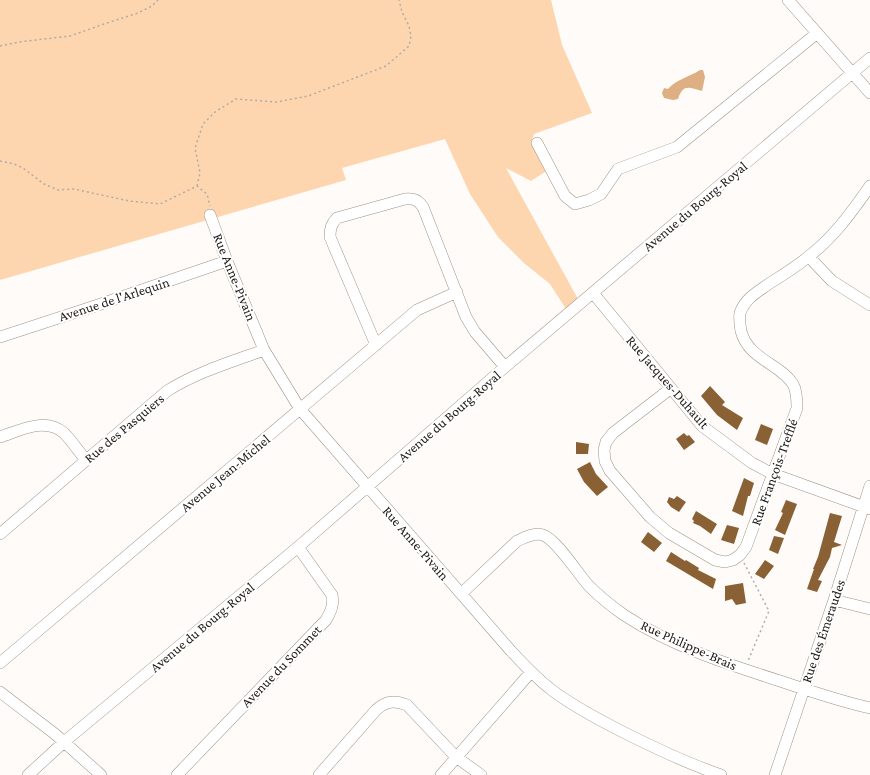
<svg xmlns="http://www.w3.org/2000/svg" width="870" height="775" font-family="'Crimson Pro',serif">
<rect width="100%" height="100%" fill="#fefbf8"/>
<!-- green -->
<path fill="#fdd5ae" d="M0 0H551L562 45 592 113 534 134 532 140 548 170 531 181 506 168 579 301 566 309 550 284 524 263 498 237 470 194 445 139 342 168 346 180 0 280Z"/>
<!-- water -->
<path fill="#ddaf82" d="M700 70H703L705 77 702 91C688 87 683 84 678 99L673 100 664 98 662 93 664 88 668 89C677 79 689 77 700 70Z"/>
<!-- building -->
<path fill="#8a6035" d="M710 386 725 402 722 405 743 418 737 430 717 415 701 396Z
M761 424 773 429 767 445 755 440Z
M684 433 687 436 689 435 695 442 684 450 676 439Z
M576 442 589 444 588 454H576Z
M590 462 596 474 608 487 597 496 584 482 577 469Z
M744 478 754 483 750 496H748L743 516 732 511Z
M677 496 686 502 679 512 671 507 667 502 669 497 674 499Z
M786 500 797 504 785 535 775 530 783 513 781 512Z
M696 511 717 524 711 534 700 526 693 523 694 521 692 519Z
M830 513 842 516 834 542 842 545 832 548 830 557 818 580 822 581 817 592 807 589 814 569H813L818 557Z
M727 525 739 528 734 544 721 540Z
M648 532 662 543 654 552 641 542Z
M774 536 784 538 778 554 769 550Z
M671 552 685 561 686 560 699 568 698 570 716 579 713 589 666 561Z
M765 560 774 566 764 579 755 574Z
M743 583 746 603 736 605 732 599 725 601V586Z"/>
<g fill="none" stroke-linecap="round" stroke-linejoin="round">
<defs>
<path id="minor" d="M788 0 870 93
M537 143 565 196 575 204 589 200 601 194 618 169 677 147 816 34
M210 215 227 261 264 350 300 409 511 651C524 665 537 679 553 691 576 708 601 721 627 734 657 749 689 764 721 775
M809 257 832 281 870 305
M593 293 702 426 752 463 773 474 870 509
M0 337 95 306 227 261
M376 345 330 237C330 229 331 224 337 218L405 199C414 198 418 200 423 207L466 317 475 332 505 367
M670 389 613 433 606 442 604 450 605 461 610 471 650 517 669 533 715 560 725 562 733 560 740 555 746 547 797 408C797 401 797 391 793 384 779 363 748 359 741 331 740 325 739 318 740 313 745 298 759 291 770 283 783 275 796 267 808 257 833 238 852 212 870 186
M0 437C21 430 45 417 64 433 72 441 79 452 86 460
M0 534 167 391C197 372 231 362 264 350
M461 594 517 541C524 538 534 532 543 535 557 540 578 574 589 586 598 595 614 608 624 615 671 646 727 664 780 681 810 691 839 701 870 708
M834 600 870 609
M0 663 417 310 457 292
M0 692 55 734 101 775
M28 775 64 742 298 547 505 367 870 58
M177 775 326 620C331 611 334 605 332 595L298 547
M319 775 376 710C386 701 394 700 407 705L456 757 481 775
M441 775 531 672
M775 775 834 600 870 486"/>
</defs>
<!-- minor casing -->
<use href="#minor" stroke="#a09386" stroke-width="12"/>
<!-- path -->
<path stroke="#b0aca8" stroke-width="1.5" stroke-dasharray="2 3" stroke-linecap="butt" d="M0 46 19 42 70 36 104 24 138 13 152 6 158 0
M0 161 14 164 23 168 44 184 58 190 74 189 129 201 160 204 197 186 207 194 210 206
M197 186 200 173 195 148 203 124 215 112 236 99 277 102 308 96 386 66 409 46 411 36 409 26 402 12 399 0
M744 563 769 611 748 661"/>
<!-- minor -->
<use href="#minor" stroke="#fff" stroke-width="11"/>
</g>
<g text-anchor="middle" dominant-baseline="central" stroke-width="4" stroke-linejoin="round" paint-order="stroke">
<!-- street labels -->
<g font-size="14" fill="#1f1a15" stroke="#fff">
<text transform="translate(695 206) rotate(-40)">Avenue du Bourg-Royal</text>
<text transform="translate(235 277) rotate(68)">Rue Anne-Pivain</text>
<text transform="translate(114 299) rotate(-18)">Avenue de l'Arlequin</text>
<text transform="translate(668 382) rotate(49)">Rue Jacques-Duhault</text>
<text transform="translate(449 416) rotate(-41)">Avenue du Bourg-Royal</text>
<text transform="translate(124 428) rotate(-40)">Rue des Pasquiers</text>
<text transform="translate(774 472) rotate(-70)">Rue François-Trefflé</text>
<text transform="translate(225 473) rotate(-40)">Avenue Jean-Michel</text>
<text transform="translate(416 543) rotate(49)">Rue Anne-Pivain</text>
<text transform="translate(202 627) rotate(-40)">Avenue du Bourg-Royal</text>
<text transform="translate(823 631) rotate(-71)">Rue des Émeraudes</text>
<text transform="translate(689 645) rotate(24)">Rue Philippe-Brais</text>
<text transform="translate(281 666) rotate(-46)">Avenue du Sommet</text>
</g>
</g>
</svg>
